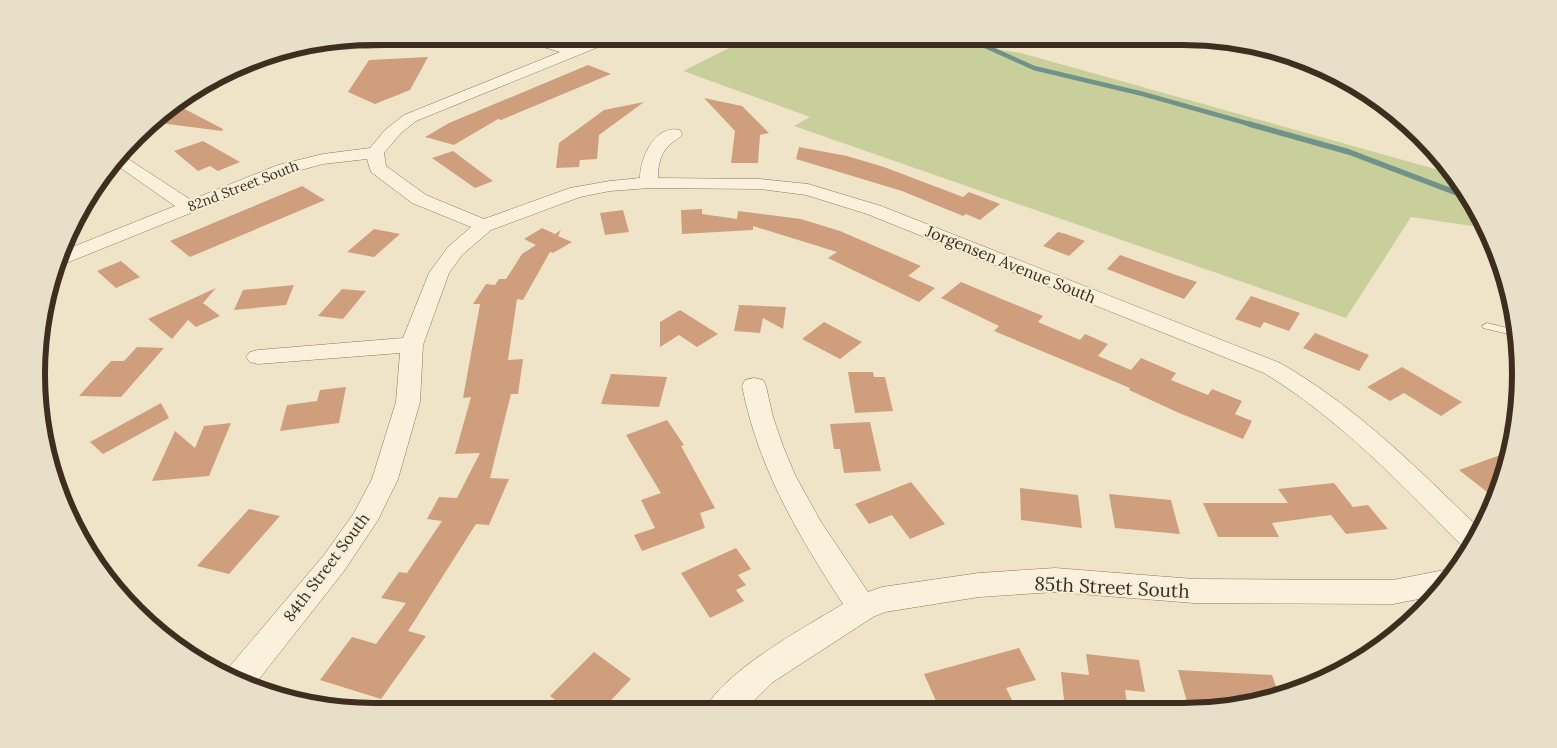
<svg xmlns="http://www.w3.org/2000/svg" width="1557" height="748" font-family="Lora,serif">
<rect width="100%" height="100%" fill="#f0e4c8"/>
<!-- green -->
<path fill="#c9cf9b" d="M753 36H901L1021 53 1453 174 1464 187 1486 228 1411 217 1346 318 794 126 810 117 683 71Z"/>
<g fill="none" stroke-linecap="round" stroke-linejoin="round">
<!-- stream-far1 -->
<path stroke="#6f938a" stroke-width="4.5" d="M963 36 1034 68 1143 94 1253 125"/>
<!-- stream -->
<path stroke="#6f938a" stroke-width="5.5" d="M1249 124 1349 152 1470 198"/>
</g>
<!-- building -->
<path fill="#cf9f7d" d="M428 57 410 90 375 104 348 92 369 60Z
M588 65 611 74 501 120 498 119 454 145 425 137 449 123Z
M704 98 742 106 769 133 760 135 758 163H731L735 131Z
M644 102 599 135 597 159 580 160 579 167 556 168 559 143 604 110Z
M171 105 179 106 223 129 222 131 152 122Z
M203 141 240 162 218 171 210 166 198 171 174 151Z
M799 147 847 156 884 167 963 197 969 192 1000 204 980 220 966 214 963 216 902 191 796 159Z
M453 151 493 181 475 188 432 158Z
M302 186 325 200 190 257 170 241Z
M702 209V214L737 219 738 211 801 219 840 231 921 266 908 276 935 288 919 302 828 258 837 252 753 226V230L682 234 681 210Z
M623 210 629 232 605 235 600 213Z
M542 228 555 234 561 230 558 236 572 242 553 253 550 252 523 300 517 299 508 360 523 359 518 394H511L490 478 509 479 489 525 476 524 408 631 426 636 381 699 320 680 352 637 376 644 406 603 381 598 399 572 407 573 442 521 427 519 439 497 457 498 480 453 455 454 471 397 463 398 480 304H473L486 284 495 285 499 279H506L522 254 536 245 524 239Z
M374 229 400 234 374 257 347 252Z
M1058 232 1066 234 1085 241 1069 256 1043 246Z
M1120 255 1176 275 1197 282 1184 299 1107 269Z
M121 261 140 277 116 288 97 271Z
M961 282 1043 316 1038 322 1080 340 1085 334 1108 344 1098 356 1131 370 1141 358 1176 373 1171 380 1208 395 1212 389 1242 401 1235 414 1252 421 1243 439 1179 413 1129 390 1130 388 994 331 999 326 941 298Z
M294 285 286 305 234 310 243 290Z
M216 288 203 303 220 316 196 327 188 320 172 339 148 319Z
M342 289 366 291 343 319 318 316Z
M1251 296 1300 313 1289 331 1264 322 1260 328 1235 319Z
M737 305 786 307 783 329 763 318 760 333 734 331 739 306Z
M680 310 718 334 697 347 679 335 660 347V322Z
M824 322 862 342 840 359 802 339Z
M1315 333 1369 355 1359 371 1303 348Z
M137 347 164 348 121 397 79 396 111 361H124Z
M1402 367 1462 402 1441 416 1404 393 1390 401 1367 387Z
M848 372H873L874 377H885L893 411 855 413Z
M611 374 667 377 659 407 601 404Z
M346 387 339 423 280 431 287 405 317 401 320 390Z
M161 403 169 418 103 454 90 442Z
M667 420 684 445 681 446 715 508 700 513 705 528 642 551 634 535 655 528 641 500 661 493 626 435Z
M870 422 881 471 844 473 840 449H834L830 424Z
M231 423 209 476 152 481 175 431 195 448 204 426Z
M1511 451 1496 499 1459 470Z
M911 482 945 524 910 539 892 515 869 524 855 504Z
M1334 483 1353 507 1368 505 1388 529 1346 534 1331 515 1272 523 1279 537H1218L1203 503H1288L1278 489Z
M1020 488 1078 495 1082 528 1021 520Z
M1109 494 1171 500 1180 534 1115 528Z
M249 509 280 516 229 574 197 566Z
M736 548 751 569 738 575 746 585 736 590 744 601 710 618 681 573Z
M1019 648 1036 680 1006 688 1012 700 980 710H940L924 674Z
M594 652 631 679 601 711H569L550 696Z
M1086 654 1139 660 1145 692 1125 690 1128 709H1065L1061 672 1089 675Z
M1178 670 1272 675 1279 695 1227 709H1189Z"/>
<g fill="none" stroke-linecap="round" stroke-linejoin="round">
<defs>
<path id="service" d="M1487 323 1516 330 1517 336 1483 328 1482 326Z"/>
<path id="minor" d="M471 36H536L573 47 600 36H620L618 39 416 121 401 133 384 153 386 166 426 195 484 219 570 188 610 181 640 178C640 158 655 124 680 130L682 134C680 138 677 139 673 142 661 151 658 163 658 178L760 179 808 184 881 206 1280 363C1357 407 1417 468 1480 529L1468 549 1464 548C1401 484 1341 420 1264 373L867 214 806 195 760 189 649 188 610 191 580 197 491 230 462 255 449 273 423 345 420 402 398 479 378 520 344 571 252 688 224 675 225 672 324 555 354 513 372 479 396 402 400 353 258 364 250 362 246 357 250 352 258 350 403 338 429 273 448 247 471 227 412 203 371 172 367 159 323 164 290 173 69 262 60 264 65 250 175 206 112 162 119 153 191 200 278 165 323 154 370 148 385 130 404 115 560 52 533 44 513 43 313 50 307 47 348 41Z
M754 378 763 380 766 386 773 417 783 446 795 475 821 522 868 592 882 587 979 573 1055 568 1194 579 1393 580 1449 569 1456 571 1451 579 1434 596 1393 604 1194 603 1055 592 979 597 885 612 873 617 773 682 745 710 704 711C722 672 805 627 843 604 797 533 759 470 742 386L745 380Z"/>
</defs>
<!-- service casing -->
<use href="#service" stroke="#8d765c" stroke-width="1"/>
<!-- minor casing -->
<use href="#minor" stroke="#8d765c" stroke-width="1"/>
<!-- service -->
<use href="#service" fill="#faf1dc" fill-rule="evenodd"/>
<!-- minor -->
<use href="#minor" fill="#faf1dc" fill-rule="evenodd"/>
</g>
<g text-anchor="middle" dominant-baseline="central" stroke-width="4" stroke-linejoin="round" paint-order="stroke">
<!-- far-street labels -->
<g font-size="14" fill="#3d2e20" stroke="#f7eed8">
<text transform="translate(243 186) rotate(-21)">82nd Street South</text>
</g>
<!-- street labels -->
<g font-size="16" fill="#3d2e20" stroke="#f7eed8">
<text transform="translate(1011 264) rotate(22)">Jorgensen Avenue South</text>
<text transform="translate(326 567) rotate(-53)">84th Street South</text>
</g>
<!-- near-street labels -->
<g font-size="19" fill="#3d2e20" stroke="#f7eed8">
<text transform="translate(1112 587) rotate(3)">85th Street South</text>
</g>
</g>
<!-- crop -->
<path d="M0 0H1557V748H0ZM374 45H1183A329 329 0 0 1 1512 374V374A329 329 0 0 1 1183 703H374A329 329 0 0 1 45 374V374A329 329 0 0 1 374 45Z" fill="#e8dfc9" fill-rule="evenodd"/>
<path fill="none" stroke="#3d2e20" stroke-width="6" d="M374 45H1183A329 329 0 0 1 1512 374V374A329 329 0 0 1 1183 703H374A329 329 0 0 1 45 374V374A329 329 0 0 1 374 45Z"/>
</svg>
